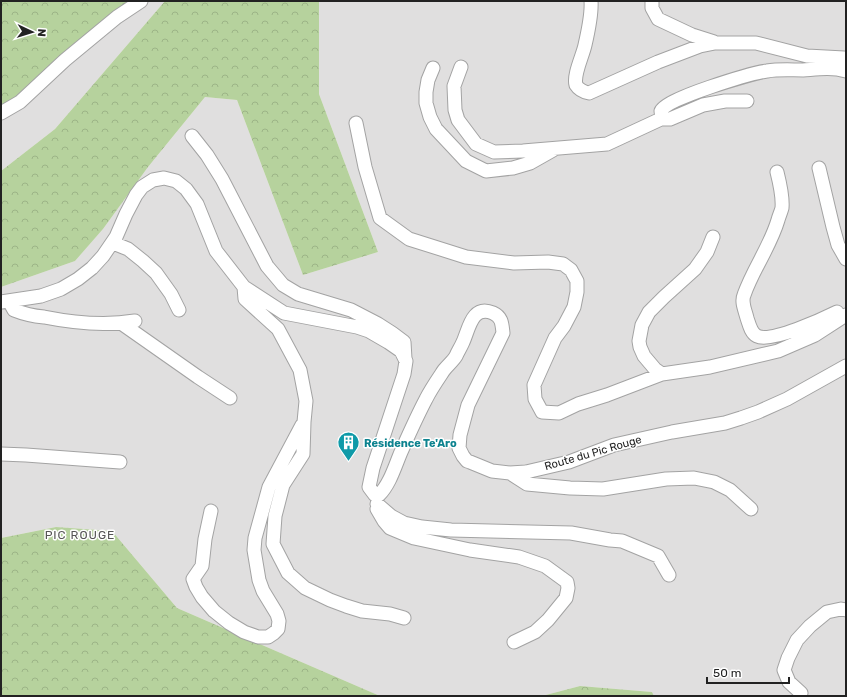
<svg xmlns="http://www.w3.org/2000/svg" width="847" height="697" font-family="Rubik,sans-serif">
<defs>
<pattern id="forest-crowns" width="20" height="18" patternUnits="userSpaceOnUse"><rect width="20" height="18" fill="#b6d29d"/><path d="M2 6a3 3 0 1 1 6 0M12 15a3 3 0 1 1 6 0" fill="none" stroke="#9cb487"/></pattern>
</defs>
<rect width="100%" height="100%" fill="#f2ede9"/>
<!-- residential -->
<path fill="#e0dfdf" d="M132 1H165L55 129 1 171V107Z
M318 1H846V696H654L652 692 580 686 542 696H380L177 608 112 531 56 527 1 538V287L75 261 103 229 148 167 205 97 237 100 303 275 378 252 319 94V2Z"/>
<!-- forest -->
<path fill="url(#forest-crowns)" d="M1 1H132L45 80 1 107Z
M165 1 319 2V94L378 252 303 275 237 100 205 97 148 167 103 229 75 261 1 287V171L55 129Z
M56 527 112 531 177 608 380 696H1V538Z
M580 686 652 692 654 696H542Z"/>
<g fill="none" stroke-linecap="round" stroke-linejoin="round">
<defs>
<path id="minor" d="M591 1C592 14 588 32 585 45 583 55 573 75 576 85 579 90 584 92 589 93L658 62 700 46 715 43H756L807 56 844 58 846 59
M652 1V8L658 19 692 35 714 42
M461 67 454 86 455 110 458 120 476 144 494 152 523 151 607 144 663 118
M433 68 428 80 426 92V103L430 117 436 129 466 161 486 171 513 168 530 163 553 150
M747 101H725L703 105 670 119H664C663 117 661 114 661 111 664 99 752 73 767 71 779 69 791 70 803 70 818 69 831 67 846 71
M1 113 20 102 65 60 117 17 141 1
M356 123 365 167 380 218 409 239 466 257 514 263 548 262 563 264 571 270 577 281V292L574 307 564 326 555 338 534 385 535 399 542 412 559 413 578 404 607 395 662 374 710 367 778 351 815 335 846 315
M192 136 207 155 222 179 267 266 283 285 298 294 351 310 378 324 392 333 404 342 405 359
M819 168 833 227 838 245 846 259
M777 172C780 184 783 197 782 208 781 212 779 216 778 220 770 247 753 269 744 295 741 302 745 310 747 318 749 324 751 333 757 336 771 343 823 319 837 312
M113 243 128 249 143 261 156 273 171 294 179 310
M244 287 245 299 278 329 300 370 306 401 304 422 303 454 283 485 275 516 273 544 288 573 305 588 330 600 346 606 362 611 390 614 404 618
M9 301 14 310C24 314 33 316 44 317 74 323 105 326 135 321
M1 302 41 296 61 289 78 279 92 268 103 256 116 237 126 214 136 195 142 187 153 180 164 178 176 181 186 189 197 204 216 251 244 287 284 313 357 327 369 331 388 342 401 351 406 361 404 374 373 468 369 487 375 495H379C390 484 395 466 401 452 409 434 417 416 426 399 431 389 438 379 444 370 448 365 453 361 456 356 458 351 461 347 463 342 469 329 472 304 493 313 502 317 502 324 503 333L468 405 460 435 459 448 463 456 467 461 470 462 492 471 510 473 526 472 569 462 614 445 672 432 725 423 741 418 758 412 787 399 846 366
M121 323 198 377 230 398
M662 374 655 369 644 356 640 347 639 341 642 325 649 312 664 297 695 269 707 252 713 237
M1 454 26 455 120 462
M510 473 527 484 570 488 603 489 666 479 694 478 714 482 730 490 751 509
M377 504 391 516 404 523 422 527 451 530 571 533 610 540 622 541 658 556 669 575
M377 509 384 521 390 528 414 538 470 550 519 557 545 566 567 582 568 588 566 598 548 620 535 632 514 642
M211 511 205 539 202 566 193 579 196 587 202 597 214 611 229 623 244 632 258 637H268L274 633 278 629 279 621 277 614 263 591 259 580 254 550 255 538 269 487 302 425
M800 696 801 693 789 682 784 670 788 658 797 640 810 626 827 612 841 609 846 610"/>
</defs>
<!-- minor casing -->
<use href="#minor" stroke="#a3a3a3" stroke-width="15"/>
<!-- minor -->
<use href="#minor" stroke="#fff" stroke-width="13"/>
</g>
<!-- icons -->
<defs>
<symbol id="building-pin" viewBox="-11 -11 22 30"><path d="M0 17L-7.5 6A9.5 9.5 0 1 1 7.5 6Z" fill="#0f9aa8" stroke="#fff"/><path d="M-4-6H4V6H1V3H-1V6H-4ZM-2.5-4.3h1.7v1.8h-1.7ZM.8-4.3h1.7v1.8H.8ZM-2.5-1h1.7V.8h-1.7ZM.8-1h1.7V.8H.8Z" fill="#fff"/></symbol>
</defs>
<g fill-rule="evenodd">
<use href="#building-pin" x="336" y="430" width="25" height="34"/>
</g>
<g text-anchor="middle" dominant-baseline="central" stroke-width="3" stroke-linejoin="round" paint-order="stroke">
<!-- culture labels -->
<g font-size="11" font-weight="bold" fill="#0d838f" stroke="#fff" text-anchor="start">
<text x="364" y="443">Résidence Te'Aro</text>
</g>
<!-- street labels -->
<g font-size="11" fill="#222" stroke="#fff">
<text transform="translate(593 453) rotate(-16)">Route du Pic Rouge</text>
</g>
<!-- neighbourhood labels -->
<g font-size="12" letter-spacing="1" fill="#555" stroke="#fff">
<text x="80" y="535">PIC ROUGE</text>
</g>
</g>
<!-- border -->
<rect width="847" height="697" fill="none" stroke="#222222" stroke-width="4"/>
<!-- north arrow -->
<g transform="translate(32 32) rotate(94)" stroke="#ffffff" stroke-width="3" paint-order="stroke">
<path d="M0-3L7 15L0 10L-7 15Z" fill="#222222"/>
<text y="-6" font-size="11" font-weight="bold" text-anchor="middle" fill="#222222">N</text>
</g>
<!-- scale -->
<path d="M707 677v6h82v-6" fill="none" stroke="#222222" stroke-width="2"/>
<text x="713" y="677" font-size="12" fill="#222222" stroke="#ffffff" stroke-width="3" paint-order="stroke">50 m</text>
</svg>
